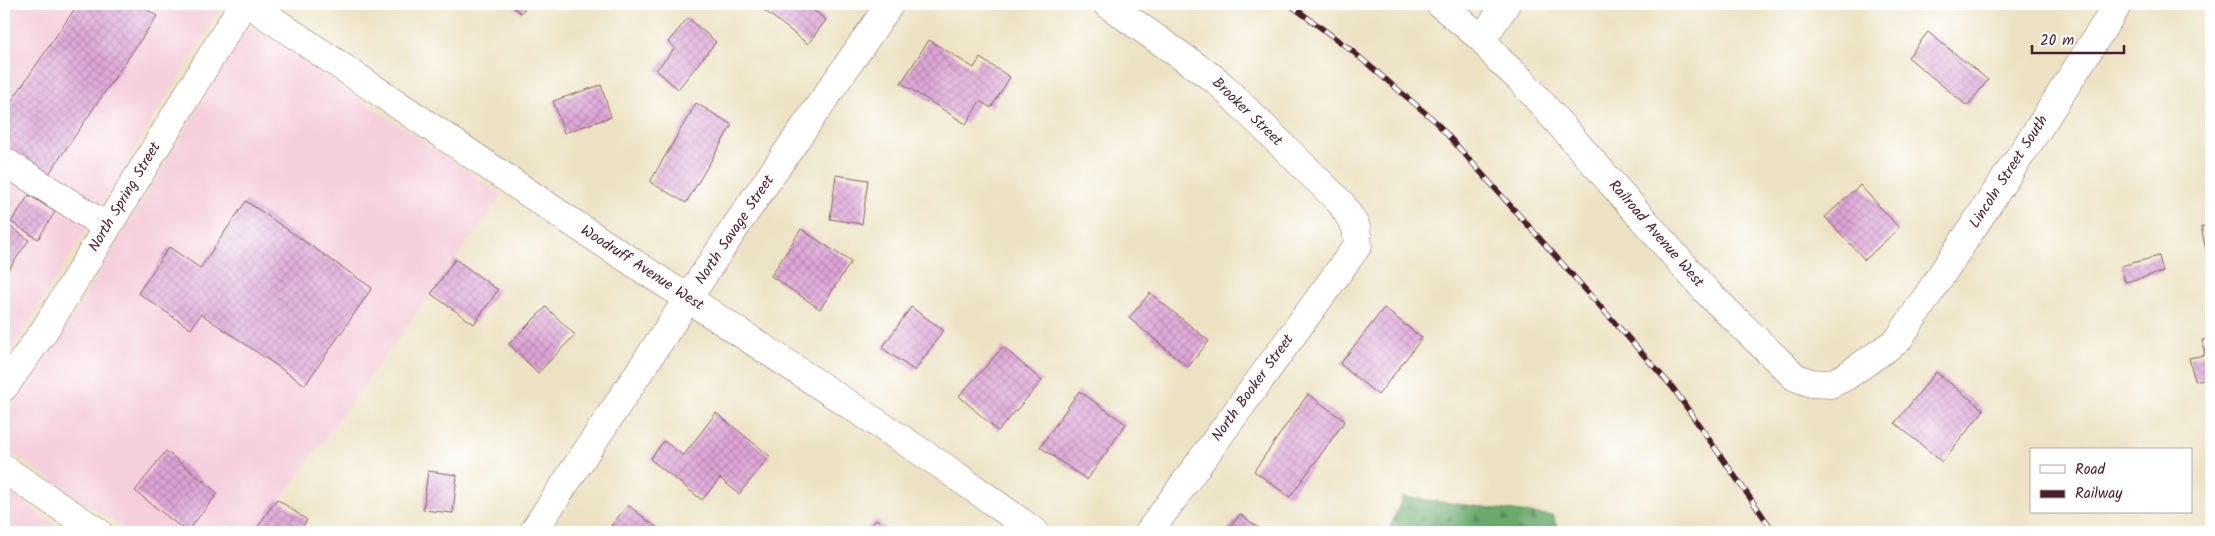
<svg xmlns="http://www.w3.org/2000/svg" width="2215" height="536" font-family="Kalam,sans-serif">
<defs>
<pattern id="forest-firs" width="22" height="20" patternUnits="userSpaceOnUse" patternTransform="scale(1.25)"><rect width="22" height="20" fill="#6bab6d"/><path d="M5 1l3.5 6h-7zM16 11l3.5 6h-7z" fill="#5a8b5a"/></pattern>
<pattern id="building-cross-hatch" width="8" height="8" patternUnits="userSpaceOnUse" patternTransform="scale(1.25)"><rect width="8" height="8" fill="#dea5d7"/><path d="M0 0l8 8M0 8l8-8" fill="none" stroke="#b686af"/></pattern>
</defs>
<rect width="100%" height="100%" fill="#fff"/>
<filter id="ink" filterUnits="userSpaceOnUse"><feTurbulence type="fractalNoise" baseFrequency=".02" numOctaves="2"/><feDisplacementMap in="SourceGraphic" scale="10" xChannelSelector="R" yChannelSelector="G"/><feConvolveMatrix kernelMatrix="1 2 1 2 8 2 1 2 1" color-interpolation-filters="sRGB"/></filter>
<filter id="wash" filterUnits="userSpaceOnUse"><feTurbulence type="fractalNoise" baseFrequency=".0096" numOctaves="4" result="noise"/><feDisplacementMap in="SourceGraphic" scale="20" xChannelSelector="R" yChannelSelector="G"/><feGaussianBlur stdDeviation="1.12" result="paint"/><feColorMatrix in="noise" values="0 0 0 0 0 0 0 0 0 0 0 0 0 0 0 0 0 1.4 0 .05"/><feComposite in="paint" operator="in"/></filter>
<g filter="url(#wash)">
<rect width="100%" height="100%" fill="#ede3c4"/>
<!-- built -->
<path fill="#f5cfdb" d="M4 4H218L222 6 29 323 4 358Z
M249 25 502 195 257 532H129L4 448V417L60 337Z
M4 490 67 532H4Z"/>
<!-- forest -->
<path fill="url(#forest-firs)" stroke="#5a654c" d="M1403 497 1553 516 1559 532H1388Z"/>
<g id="blocks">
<!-- building -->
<path fill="url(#building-cross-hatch)" d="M78 4H139L157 16 46 178 4 148V112Z
M509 4H528L521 13Z
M756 4H805L826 20 808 44Z
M688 18 716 42 678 89 656 70 675 48 668 42Z
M1928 32 1988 80 1967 106 1908 57Z
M929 40 974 68 980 58 1010 77 991 108 980 101 966 124 901 83Z
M601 85 611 117 564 133 553 101Z
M696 103 732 125 686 203 650 182Z
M836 175 868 180 862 224 830 219Z
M1860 185 1899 228 1865 260 1825 217Z
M29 195 55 212 38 239 11 222Z
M246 201 372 288 305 385 201 314 191 329 138 293 169 247 200 268Z
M4 222 29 240 4 276Z
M2211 225V259L2208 260 2201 227Z
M801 229 851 262 820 309 771 276Z
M2159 256 2163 272 2125 282 2121 266Z
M455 259 498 290 474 324 431 294Z
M1150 293 1209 341 1188 367 1129 318Z
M546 307 575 335 538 373 509 344Z
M911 307 943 330 915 371 882 348Z
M1384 308 1422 338 1378 395 1340 364Z
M2211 338V377L2195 381 2189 358 2205 355 2202 340Z
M1003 347 1042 381 998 431 959 396Z
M1936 372 1984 410 1942 462 1895 423Z
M1079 391 1126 424 1087 480 1040 447Z
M1308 394 1345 421 1290 497 1254 471Z
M716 413 770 456 739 494 720 478 702 500 650 459 664 441 683 456Z
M166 451 218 493 187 532 135 491Z
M428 471 457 475 453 513 423 510Z
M277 499 307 520 299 532H254Z
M628 505 662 532H606Z
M1240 514 1264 532H1226Z
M877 519 888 532H862Z"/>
</g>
</g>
<g filter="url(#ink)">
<use href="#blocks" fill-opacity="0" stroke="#836461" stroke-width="1"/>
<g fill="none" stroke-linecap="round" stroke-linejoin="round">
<defs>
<path id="minor" d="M249 4 564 217 944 467 1035 532
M1107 4 1217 81 1341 203 1356 227 1358 245 1149 532
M1440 4 1482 39 1499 60 1521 80 1707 292 1795 377 1811 383 1830 384 1845 377 1898 340 2042 123 2118 4
M1482 39 1506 4
M4 161 107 227
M4 387 44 331 243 4
M4 469 98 532
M533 532 740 220 890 4"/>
</defs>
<!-- minor casing -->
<use href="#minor" stroke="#836461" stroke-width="29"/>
<!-- minor -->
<use href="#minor" stroke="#fff" stroke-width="28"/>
<defs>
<path id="rail" d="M1289 4 1351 50 1435 121 1673 388 1774 532"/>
</defs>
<!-- rail casing -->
<use href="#rail" stroke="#4a1f2b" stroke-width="5.5"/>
<!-- rail -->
<use href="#rail" stroke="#fff" stroke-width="4" stroke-dasharray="11" stroke-linecap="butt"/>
</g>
</g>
<g text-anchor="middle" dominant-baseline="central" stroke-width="4.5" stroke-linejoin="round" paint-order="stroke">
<!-- street labels -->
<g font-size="15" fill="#4a1f2b" stroke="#fff">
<text transform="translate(1247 112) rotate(44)">Brooker Street</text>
<text transform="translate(2009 172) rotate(-57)">Lincoln Street South</text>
<text transform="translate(125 197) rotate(-59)">North Spring Street</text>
<text transform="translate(735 230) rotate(-56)">North Savage Street</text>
<text transform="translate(1656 234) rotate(49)">Railroad Avenue West</text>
<text transform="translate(642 268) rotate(33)">Woodruff Avenue West</text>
<text transform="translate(1253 388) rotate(-54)">North Booker Street</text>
</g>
</g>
<!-- margin -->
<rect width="2215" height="536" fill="none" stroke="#fff" stroke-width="20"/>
<!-- legend -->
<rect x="2030" y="448" width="162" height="65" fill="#ffffff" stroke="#b7a5aa"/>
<rect x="2040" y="465" width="25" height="8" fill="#ffffff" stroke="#b7a5aa"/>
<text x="2075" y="474" font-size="15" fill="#4a1f2b">Road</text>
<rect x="2040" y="490" width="25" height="8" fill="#4a1f2b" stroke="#b7a5aa"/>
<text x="2075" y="498" font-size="15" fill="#4a1f2b">Railway</text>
<!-- scale -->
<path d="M2032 45v8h92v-8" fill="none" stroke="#4a1f2b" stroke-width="2.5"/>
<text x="2040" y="45" font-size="15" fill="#4a1f2b" stroke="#ffffff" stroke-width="4" paint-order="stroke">20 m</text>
</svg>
